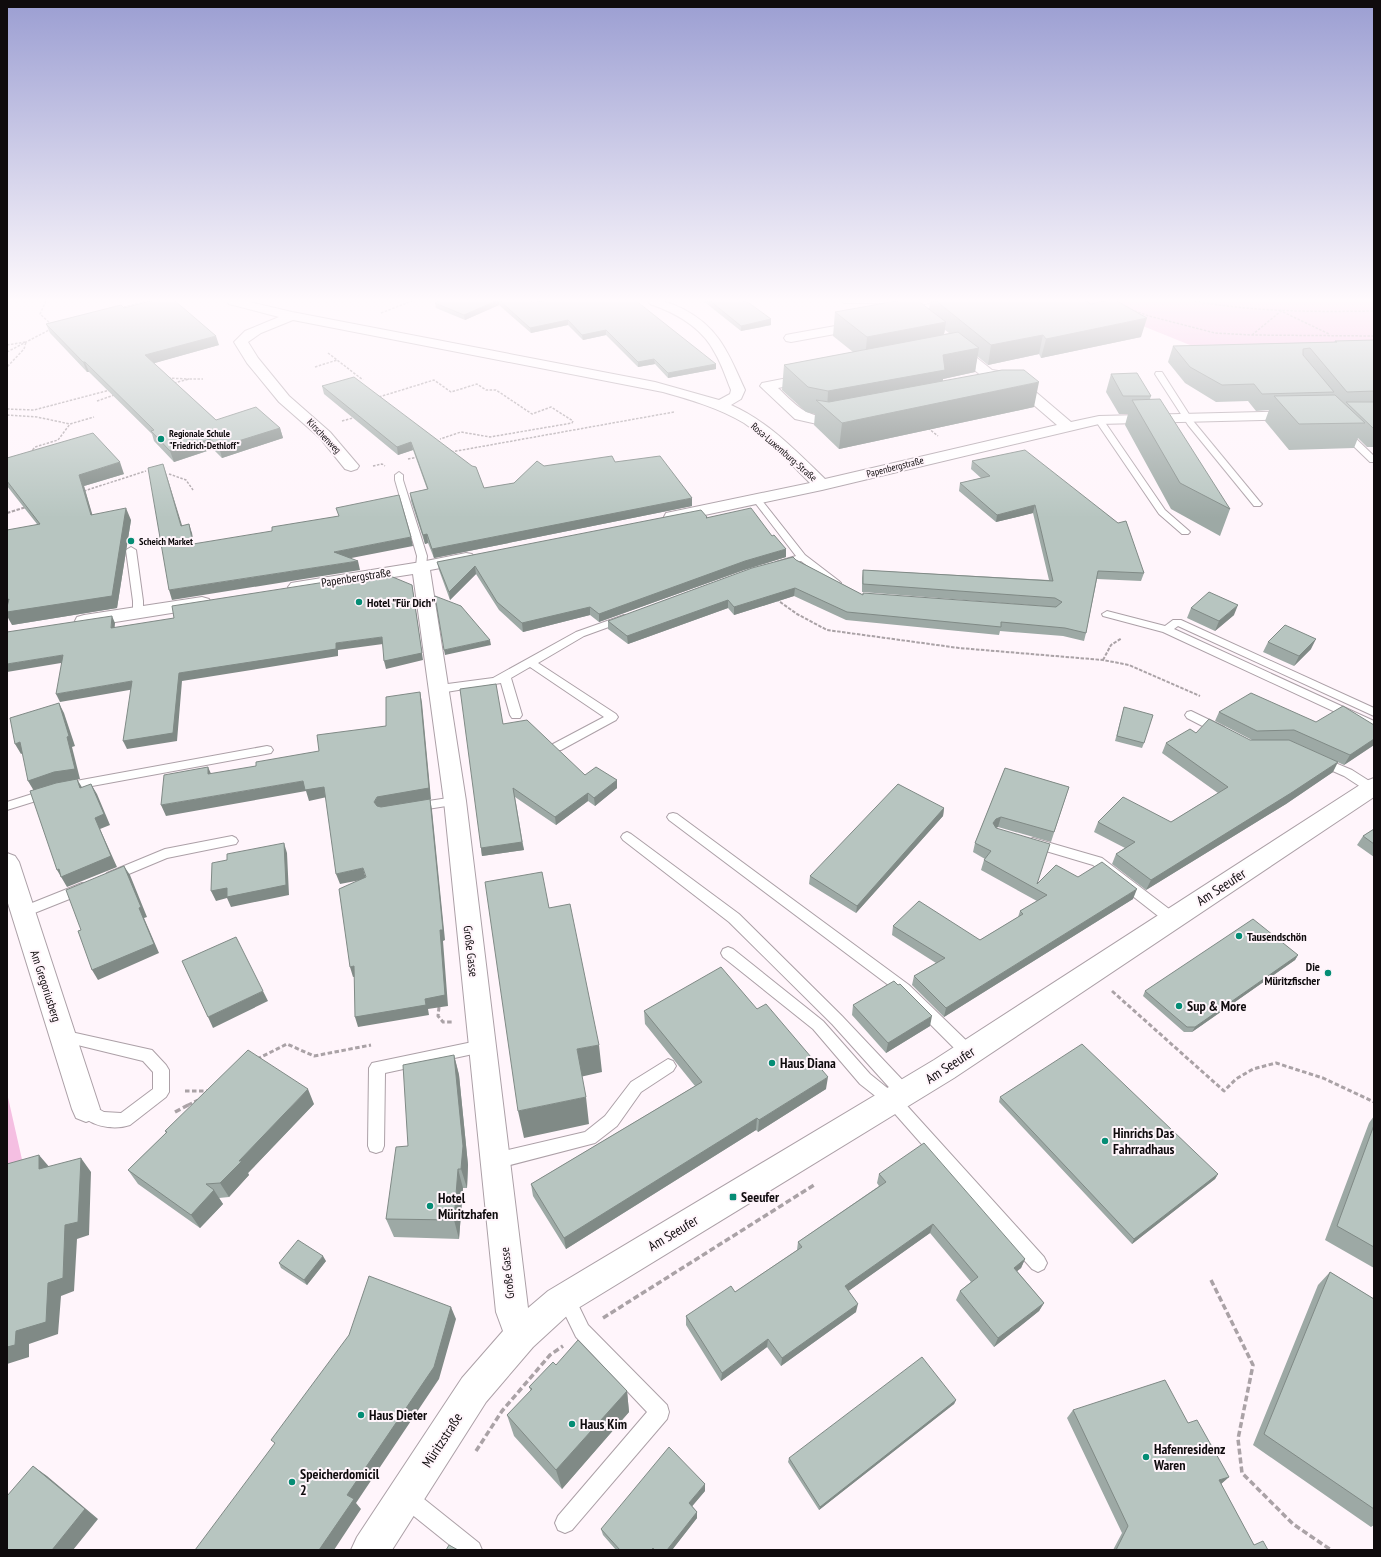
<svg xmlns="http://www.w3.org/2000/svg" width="1381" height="1557" font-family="'PT Sans Narrow',sans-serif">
<rect width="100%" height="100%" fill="#fff5fb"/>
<!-- green -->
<path fill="#f5bfe2" d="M1081 301H1374V352L1222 358Z
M7 1093 23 1164 7 1170Z"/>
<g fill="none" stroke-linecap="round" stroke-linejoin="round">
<defs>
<path id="service" d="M841 301H891L902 304 899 306 883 303H844Z
M946 301H957L954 303 909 312 906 310 909 308Z
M1156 372H1162L1194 422 1260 502 1262 504 1260 506H1254L1188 425 1155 374Z
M1096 418H1102L1165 510 1188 530 1190 532 1188 534H1182L1159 514 1095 420Z
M1341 430H1347L1374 456V462H1370L1341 434 1340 432Z
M399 472 403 475V480L427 556 426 567 421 570 416 567 417 556 395 480V475Z
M757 497 760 498 805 555 839 581 841 583 839 585H833L801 561 779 567 776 566 774 564 776 562 796 556 753 500Z
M131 547 136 550 143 601V613L138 616 133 613V601L126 550Z
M1107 611 1165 626 1173 620H1181L1374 708V716L1178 626 1174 629 1374 721V730L1163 632 1103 616 1102 614Z
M624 615 629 618 628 620 584 636 538 663 616 714 618 717 616 720 561 750H553L551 747 553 744 604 717 530 667 511 678 522 715 520 718H512L510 715 501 683 440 693 436 691 434 689 436 687 440 685 493 678 576 632Z
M1191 711 1224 727 1226 730 1224 733H1216L1187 718 1185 715 1187 712Z
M267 746 271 747 273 750 271 753 65 791 61 790 59 787 61 784 65 783Z
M1321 757 1352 770 1374 784V791H1367L1344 776 1317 764 1315 761 1317 758Z
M48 789 52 790 54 793 52 796 7 810V802Z
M455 797 459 798 461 801 459 804 415 811 411 810 409 807 411 804 415 803Z
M673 813 677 814 909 985 974 1048 976 1053 974 1058 969 1059 964 1058 899 993 669 820 667 817 669 814Z
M627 832 631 834 739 914 842 1016 910 1088 913 1093 910 1098 905 1100 900 1098 1044 1257 1047 1263 1044 1269 1038 1272 1032 1269 888 1106 860 1084 813 1029 723 957 721 953 723 949 728 947 733 949 823 1021 870 1074 896 1095 832 1024 729 922 623 840 621 837 623 834Z
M232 836 236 838 238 841 236 844 167 858 112 881 107 879 105 876 107 873 165 849Z
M1033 838 1102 858 1177 915 1179 919 1177 923 1172 924 1167 923 1093 865 1029 846 1027 843 1029 840Z
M82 883 87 884 89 888 87 892 22 918 17 917 15 913 17 909Z
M62 1030 152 1050 166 1065 169 1070V1092L166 1097 130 1125C113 1131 86 1126 78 1109L80 1104 86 1102 104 1112 121 1113 153 1089V1072L143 1061 57 1040 55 1036 57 1032Z
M482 1040 487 1041 489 1046 487 1051 385 1073 384 1146 382 1151 376 1153 370 1151 368 1146 369 1068 372 1063Z
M668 1059 673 1061 676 1066 673 1071 641 1092 617 1126 595 1143 495 1169 489 1166 487 1161 489 1156 495 1153 585 1132 605 1116 631 1082Z
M566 1289 572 1292 588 1325 667 1405 669 1412 667 1419 572 1530 565 1533 558 1530 555 1523 558 1516 647 1412 576 1337 557 1298 560 1292Z
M407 1488 414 1491 479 1543 482 1550H456L400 1505 397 1498 400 1491Z"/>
<path id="minor" d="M227 301H246L292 312 655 382 719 400 730 394 731 390C726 378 722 365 715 353 702 327 676 313 650 304L648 301C661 299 671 303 683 309 720 328 729 355 745 390L741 399 731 405C769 422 796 451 825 479L1057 425 1014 388 1002 380 983 377 947 348 945 345 947 342H957L992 370 1011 373 1024 382 1071 422 1099 416 1297 411 1302 412 1304 415 1302 418 1297 419 1099 424 822 490 672 522 666 521 664 517 666 513 810 483C789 462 769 440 744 423 719 408 691 400 663 392L293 320 261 333 248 342 258 358 289 396 330 432 359 466 357 469 351 471 345 469 320 438 279 402 247 363 234 342 245 331 279 317 229 304Z
M532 301H550L548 304 537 306 533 305 531 302Z
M863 321 868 322 869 325 868 328 791 342 786 341 784 338 786 335 791 334Z
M813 373 818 374 820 377 818 380 778 388C793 402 803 415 825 417 833 418 841 413 849 415L851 418 849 421 826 426 795 419 760 386 762 383Z
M466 553 472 554 475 558 472 562 430 570 466 801 528 1308 548 1291 934 1060 1366 781 1374 778V797L954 1078 570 1313 533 1347 486 1402 392 1550H351L357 1537 462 1378 503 1331 496 1312 444 801 413 574 297 592 291 591 288 587 291 583 297 582 421 562Z
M202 597 209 599 211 603 209 607 84 627 77 625 75 621 77 617 84 615Z
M7 853 15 856 19 862 100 1109 96 1118 86 1122 76 1118 72 1109 7 900Z"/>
</defs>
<!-- service casing -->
<use href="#service" stroke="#aca0a7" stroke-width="2"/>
<!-- minor casing -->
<use href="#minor" stroke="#aca0a7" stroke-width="2"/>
<!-- path-far3 -->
<path stroke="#aaa2a6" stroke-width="1.5" stroke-dasharray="2.5 1.5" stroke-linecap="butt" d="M46 301 40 314 51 324
M1195 301C1254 312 1314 312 1374 311
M120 308 147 301
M1127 308 1149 316 1215 333 1251 335 1374 336
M381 313 412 301
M1252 335 1281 311 1329 334
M7 345 26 342 24 349 7 367
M7 352 51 329
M328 353 363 380
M315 367 337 360
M168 378 189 379
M174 383 189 379H203
M379 397 434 380 451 392 477 384 486 390H496L532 414 551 407 573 421 572 423 490 437 461 432 440 439
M97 401 114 395
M7 409 34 410 110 390
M7 415 37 417 70 424 94 417
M342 421 353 418
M928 428 938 436
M451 452 674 412
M30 453 35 447 58 440 70 424
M408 459 418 457
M373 466 382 464 385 466
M169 474 186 480 193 490
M84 491 146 471"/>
<!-- path-far2 -->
<path stroke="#aaa2a6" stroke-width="2" stroke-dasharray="3.5 1.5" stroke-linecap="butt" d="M7 513 26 507
M776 599 797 614 827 630 959 648 1103 660 1129 665 1200 696
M1103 660 1111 645 1122 638"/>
<!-- path-far1 -->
<path stroke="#aaa2a6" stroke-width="3" stroke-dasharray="4.5 2.5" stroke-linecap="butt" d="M1112 991 1224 1091 1236 1079 1253 1069 1276 1063 1323 1078 1374 1102
M439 1007 438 1016 443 1022H452
M257 1059 287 1044 314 1056 371 1045
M185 1091H208
M188 1105 198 1100"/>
<!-- path -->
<path stroke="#aaa2a6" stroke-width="3.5" stroke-dasharray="6 3" stroke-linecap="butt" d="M175 1112 190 1104
M1211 1280 1253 1365 1238 1439 1242 1473 1293 1524 1331 1550
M603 1318 814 1185
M476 1451 502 1411 550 1355 563 1346"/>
<!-- service -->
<use href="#service" fill="#fff" fill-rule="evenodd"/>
<!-- minor -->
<use href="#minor" fill="#fff" fill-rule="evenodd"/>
</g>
<!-- wall -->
<path fill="#9da9a5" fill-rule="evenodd" d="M441 300H531L532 302 716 364V369L668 378 655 364 638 367 606 335 583 340 568 325 531 333 499 305 465 320 436 308 435 303Z
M702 300H740L771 319V325L741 331Z
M930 300H1084L1141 337 1041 358 1039 354 988 365 977 356 975 372 943 379V381L1034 407 839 449 814 425 815 414 806 412 782 390 784 365 853 352 833 336 835 312 929 310ZM945 330 949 333 944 334Z
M124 308 219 345 154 363 216 420 280 428 283 438 222 458 213 449 174 462 154 441 152 434 89 372H87L50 333 46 324Z
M1374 340V447H1367L1358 438 1354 448 1289 450 1265 421 1269 410 1256 411 1248 401 1216 402 1185 383 1168 362 1173 346 1334 342 1335 341Z
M1111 374 1151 396 1150 399 1230 509 1220 536 1171 509 1125 425 1128 414H1119L1106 392Z
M322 386 484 488 514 483 544 466 615 462 692 506 434 558 428 543 425 544 411 501 410 493 427 489 413 450 398 455 324 394Z
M7 458 124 474 84 486 92 515 131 520 117 608 12 625 37 524 7 486Z
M972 461 1144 573 1141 581 1097 579 1086 633 1084 641 1063 636 1000 631 999 635 846 620 794 596 734 615 728 608 628 644 608 629V621L796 560 863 595 1054 607 862 592V578L863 570 1049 580 1033 513 996 522 959 491 960 483 981 478 971 469Z
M707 517V518L786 557 744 570 599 622 590 615 523 632 499 610 476 574 450 600 439 570 437 562Z
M1191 608 1234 615 1215 631 1187 618Z
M1268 642 1311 649 1294 666 1263 652Z
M1124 707 1144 743 1142 748 1115 741Z
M1219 712 1316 722 1374 725V745L1344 765 1289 740 1333 772 1286 804 1146 890 1112 864 1116 854 1125 848 1094 832 1098 822H1171L1218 793 1162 753 1166 743 1252 740 1215 721Z
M503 724 585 775 617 780V788L595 806 588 801 556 825 515 797 524 850 482 856 481 848Z
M1005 768 1069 787 1051 842 998 827 996 828 1037 884 1078 877 1133 899 944 1017 912 985 914 976 936 963 892 935 893 926 980 940 1018 917 1020 911 1037 901 981 870 984 860 985 859 973 852 975 843Z
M944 808 943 816 856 913 809 884 810 876Z
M1374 829V857L1357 845 1363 836Z
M1298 955 1295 960 1192 1032H1184L1143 996 1145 991Z
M853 1005 930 1026 886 1053 852 1015Z
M757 1009 826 1089 758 1132 756 1130 566 1249 533 1196 531 1184 695 1086 645 1024 644 1011Z
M454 1055 459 1075 468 1165 467 1188H463L459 1239 394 1237 386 1219 408 1146Z
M1000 1097 1218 1174 1215 1179 1132 1244 999 1102Z
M314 1104 248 1173 249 1175 229 1197 219 1198 223 1204 200 1228 138 1184 128 1170 166 1133 165 1131Z
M1374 1116V1268L1325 1240 1369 1123Z
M879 1174 1025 1259 1021 1268 1017 1271 1044 1303 1039 1311 994 1347 956 1300 960 1291 971 1282 930 1233 848 1291 856 1312 781 1366 767 1347 721 1381 686 1325V1316L735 1292 797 1250 798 1242 879 1186 877 1183Z
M326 1261 307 1285 281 1268 279 1263Z
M1330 1272 1374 1299V1525L1371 1527 1253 1445 1318 1285Z
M556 1365 627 1391 629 1412 562 1489 514 1436 507 1415 531 1391 529 1387Z
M956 1400 954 1404 819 1510 788 1462 789 1458Z
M1073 1410 1188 1423 1229 1477 1221 1484 1254 1545 1268 1550H1113L1122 1533 1067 1418Z
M705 1491 692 1506 697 1512V1518L672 1550H616L603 1535 601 1529Z"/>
<!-- shaded-wall -->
<path fill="#808a86" d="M499 300V305L465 320 464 315Z
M1147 318 1141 337 1041 358 1046 339Z
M771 319V325L741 331V326Z
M568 320V325L531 333 530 328Z
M946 322 942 346 865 361 867 337Z
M606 330V335L583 340 582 335Z
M1043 335 1039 354 988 365 991 345Z
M216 336 219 345 148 365 145 355Z
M979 348 975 372 943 379 941 394 827 410 828 391 943 355Z
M654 359 655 364 638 367V362Z
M83 362H85L89 372H87Z
M716 364V369L668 378V373Z
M1039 382 1034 407 839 449 842 423Z
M280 428 283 438 222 458 219 447Z
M210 439 213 449 174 462 170 451Z
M411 442 413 450 398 455 397 447Z
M120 462 124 474 84 486 96 527 91 515 79 475Z
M163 464 166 473 185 535 181 526Z
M692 498V506L434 558 432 549Z
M1035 505 1033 513 996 522 997 515Z
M126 508 131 520 117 608 12 625 7 616V600Z
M189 524 192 533 196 554 193 544Z
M427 534 428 543 425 544 423 535Z
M411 537 413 546 336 561 334 552Z
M786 549V557L744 570 599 622V614L745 561Z
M358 561 360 570 172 600 169 590Z
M475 566 476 574 450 600 449 592Z
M412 585 423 660 386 669 384 661Z
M795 588 794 596 734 615V607Z
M728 600V608L628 644 627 636Z
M1238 605 1234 615 1215 631 1219 621Z
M590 607V615L523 632 522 623Z
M112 616 115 623 114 636 111 628Z
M382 637 383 644 338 650V656L182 681 177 741 127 749 123 741 179 673 336 643Z
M1316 639 1311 649 1294 666 1299 656Z
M490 640 491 645 445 655 444 650Z
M63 655 67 662 7 672V664Z
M132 681 135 689 60 702 56 694Z
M420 692 422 703 431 799H430L432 810 445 940 443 941 448 1006 428 1009 429 1015 358 1027 355 1017 377 813 374 802 377 797Z
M59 703 64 713 75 746 72 747 80 779H77L83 789 34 791 28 781Z
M1374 739V745L1344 765 1350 755Z
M20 742 26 752 21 754 15 744Z
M1338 762 1333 772 1286 804 1146 890 1151 880Z
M208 767 213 778 208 774Z
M617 780V788L595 806 594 798Z
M303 781 324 787 327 797 309 801 306 791 166 816 161 805Z
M91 784 97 794 110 825 100 829 117 867 67 887 57 870 95 818Z
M588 793V801L556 825 555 817Z
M944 808 943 816 856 913 857 906Z
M1001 817 998 827 993 829V823L996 819Z
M522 842 524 850 482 856 481 848Z
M284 843 287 853 289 895 231 907 227 898 216 901 211 891Z
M124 866 130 875 147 917 144 918 159 953 98 980 92 970 139 908Z
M363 868 366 879 340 884 336 874Z
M1137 889 1133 899 944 1017 946 1008Z
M1298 955 1295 960 1192 1032 1195 1027Z
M354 966 358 976 353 977 350 967Z
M263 991 268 1001 213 1028 208 1017Z
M932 1016 930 1026 886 1053 888 1043Z
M599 1045 602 1072 580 1077 577 1049Z
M454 1055 459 1075 468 1165 467 1188 461 1169Z
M828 1077 826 1089 758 1132 759 1120Z
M308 1089 314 1104 248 1173 249 1175 229 1197 220 1183 239 1161Z
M586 1097 589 1124 524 1138 518 1111Z
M757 1118 756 1130 566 1249 564 1238Z
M39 1155 51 1169H39Z
M81 1158 91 1172 89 1235 77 1239 74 1291 61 1296 58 1334 29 1344V1357L7 1364V1347L16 1331 48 1283 65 1225Z
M458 1169 463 1188 459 1239 454 1220Z
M1218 1174 1215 1179 1132 1244 1134 1239Z
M214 1190 223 1204 200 1228 191 1215Z
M933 1224 930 1233 843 1295 845 1286Z
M323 1256 326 1261 307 1285 304 1280Z
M1025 1259 1021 1268 1010 1277 1014 1268Z
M1044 1303 1039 1311 994 1347 998 1338Z
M858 1304 856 1312 781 1366 782 1358Z
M451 1307 456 1319 439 1379 356 1503 361 1509 334 1550H319L347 1495Z
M768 1339 767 1347 721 1381 722 1373Z
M627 1391 629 1412 562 1489 556 1470Z
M956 1400 954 1404 819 1510 820 1507Z
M33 1466 47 1476 98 1519 73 1550H52Z
M1229 1477 1221 1484 1211 1487 1219 1480Z
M705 1484V1491L689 1510V1503Z
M697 1512V1518L672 1550H667Z"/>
<!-- building -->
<path fill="#b7c5c0" stroke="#808a86" d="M154 300H174L216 336 145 355 216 420 256 407 280 428 219 447 210 439 170 451 151 431 154 430 85 362H83L46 324 121 305 124 308Z
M441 300H498L464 315 435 303Z
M499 300H531L532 302H536L548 300H635L716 364 668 373 654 359 638 362 606 330 582 335 568 320 530 328Z
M709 300H740L749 303 771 319 741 326Z
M902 300H917L946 322 867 337 835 312Z
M935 300H1084L1091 304 1110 300H1115L1147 318 1046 339 1043 335 991 345Z
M958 332 979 348 943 355 945 370 828 391 808 387 784 365Z
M1374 340V391L1347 392 1310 348 1303 349V355L1334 392 1262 394 1254 384 1222 385 1190 367 1173 346 1337 342 1335 341Z
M1002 370H1024L1039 382 842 423 816 400 829 402Z
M1137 373 1151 396H1123L1111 374Z
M354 377 472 466 476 467 484 488 514 483 537 461 544 466 612 456 615 462 660 456 692 498 432 549 427 534 423 535 410 493 428 489 411 442 397 447 322 386Z
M1335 395 1365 423 1299 424 1274 396Z
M1160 399 1230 509 1180 483 1132 400Z
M1346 402H1374V429Z
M93 433 120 462 79 475 91 515 126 508 112 596 7 612V607L9 599 7 600V530L40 524 7 481V458Z
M1025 450 1118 523 1126 521 1144 573 1098 571 1086 633 1065 628 1001 622V627L847 612 795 588 734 607 728 600 627 636 608 621 752 568 793 557 796 560 863 595V593L1056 607 1062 602 1055 598 863 584V570L1053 581 1035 505 997 515 960 483 990 476 972 461Z
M163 464 181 526 189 524 193 544 272 531V527L339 516 336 508 399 495 411 537 334 552 358 561 169 590 148 468Z
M751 508 772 536 774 535 786 549 745 561 599 614 590 607 522 623 497 602 475 566 449 592 437 562 701 510 707 517 706 518Z
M383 573 412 585 422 653 384 661 382 637 336 643V649L179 673 173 733 123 741 132 681 56 694 63 655 7 664V632L112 616 111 628 174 618 172 606Z
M1209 592 1238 605 1219 621 1191 608Z
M435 596 461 606 490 640 444 650Z
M1285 625 1316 639 1299 656 1268 642Z
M496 684 503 724 527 720 585 775 596 767 617 780 594 798 588 793 555 817 513 788 522 842 481 848 460 689Z
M420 692 429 788 377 797 374 802 377 806 381 807 430 799 443 930H440L445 995 425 999 426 1005 355 1017 354 966 350 967 339 889 366 877 363 868 336 874 324 787 305 790 303 781 161 805 164 775 208 767V774L256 766V762L319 751 317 735 386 726V697Z
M1251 693 1316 722 1343 706 1374 725V739L1350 755 1294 730 1257 731 1219 712Z
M59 703 69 736 67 737 75 769 54 772 28 781 20 742 15 744 10 718Z
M1124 707 1153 715 1144 743 1117 736Z
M1209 719 1250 740H1289L1338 762 1291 793 1151 880 1116 854 1135 842 1098 822 1123 797 1171 822 1228 787 1166 743 1190 729 1196 733Z
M1005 768 1069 787 1054 832 1001 817 996 819 993 823 996 828 1050 844 1037 884 1056 865 1078 877 1102 862 1137 889 946 1008 914 976 945 958 893 926 919 901 980 940 1023 914 1020 911 1047 895 984 860 991 851 975 843Z
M77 779 80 788 91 784 104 814 95 818 111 856 61 877 59 869 57 870 30 791 56 783Z
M898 784 944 808 857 906 810 876Z
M1374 829V844L1363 836Z
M284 843 286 885 227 897V888L211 891 212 863 227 860V854Z
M124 866 141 907 139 908 154 944 92 970 78 931 81 930 66 890Z
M542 872 549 908 570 904 599 1045 577 1049 586 1097 518 1111 485 882Z
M1253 919 1298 955 1195 1027H1187L1145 991Z
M236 937 263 991 208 1017 182 961Z
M721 967 757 1009 766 1004 828 1077 759 1120 757 1118 564 1238 531 1184 702 1082 644 1011Z
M894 981 898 985 900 984 932 1016 888 1043 853 1005Z
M1082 1044 1218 1174 1134 1239 1000 1097Z
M248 1050 308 1089 239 1161H242L220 1183 206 1184 214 1190 191 1215 128 1170 167 1132 165 1131Z
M454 1055 463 1146 461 1169H458L454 1220 386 1219 396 1147 408 1146 403 1065Z
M1374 1125V1247L1337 1226Z
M924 1143 1025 1259 1014 1268 1044 1303 998 1338 960 1291 978 1277 933 1224 845 1286 858 1304 782 1358 768 1339 722 1373 686 1316 731 1286 735 1292 802 1247 798 1242 886 1182 879 1174Z
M39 1155V1169L81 1158 78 1222 65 1225 63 1278 48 1283 46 1322 16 1331 15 1345 7 1347V1164Z
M298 1240 323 1256 304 1280 279 1263Z
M1330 1272 1374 1299V1509L1264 1434Z
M369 1276 451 1307 434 1367 347 1495 354 1499 319 1550H195L275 1443 271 1440 349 1335Z
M578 1340 627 1391 556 1470 507 1415 532 1389 529 1387 553 1362 556 1365Z
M922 1357 956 1400 820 1507 789 1458Z
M1165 1380 1188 1423 1197 1420 1229 1477 1219 1480 1254 1545 1263 1541 1268 1550H1116L1128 1526 1073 1410Z
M669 1447 705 1484 689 1503 697 1512 667 1550H655L653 1548 651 1550H620L601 1529Z
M33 1466 85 1509 52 1550H7V1496Z
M449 1545 458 1550H446Z"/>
<!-- sky -->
<linearGradient id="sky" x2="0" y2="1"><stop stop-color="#9b9ed2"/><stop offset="0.58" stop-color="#fffafd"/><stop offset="1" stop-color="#fffafd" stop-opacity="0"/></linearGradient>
<rect width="1381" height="518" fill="url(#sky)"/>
<!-- markers -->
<g fill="#058d75" stroke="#fff5fb" stroke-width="1.5">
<circle cx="161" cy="439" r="4"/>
<circle cx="131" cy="541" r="4"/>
<circle cx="359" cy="602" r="4"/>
<circle cx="1239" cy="936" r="4"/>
<circle cx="1328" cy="973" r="4"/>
<circle cx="1179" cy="1006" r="4"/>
<circle cx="772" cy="1063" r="4"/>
<circle cx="1105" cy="1141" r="4"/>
<rect x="729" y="1193" width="8" height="8" rx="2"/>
<circle cx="430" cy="1206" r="4"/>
<circle cx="361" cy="1415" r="4"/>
<circle cx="572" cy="1424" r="4"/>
<circle cx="1146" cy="1457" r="4"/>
<circle cx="292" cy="1482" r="4"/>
</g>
<g text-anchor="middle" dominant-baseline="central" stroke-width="4" stroke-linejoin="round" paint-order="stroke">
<!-- far-poi labels -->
<g font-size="10" font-weight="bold" fill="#0f0b0d" stroke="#fff5fb" text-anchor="start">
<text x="169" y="433">Regionale Schule<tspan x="169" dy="12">"Friedrich-Dethloff"</tspan></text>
<text x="139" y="541">Scheich Market</text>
</g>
<!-- far-street labels -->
<g font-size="10" fill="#0f0b0d" stroke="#fff5fb">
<text transform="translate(324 436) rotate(46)">Kirschenweg</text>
<text transform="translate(784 452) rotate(41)">Rosa-Luxemburg-Straße</text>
<text transform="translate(895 467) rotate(-14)">Papenbergstraße</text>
</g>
<!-- street labels -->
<g font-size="12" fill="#0f0b0d" stroke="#fff5fb">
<text transform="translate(356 577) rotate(-9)">Papenbergstraße</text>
<text transform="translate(471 951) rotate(83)">Große Gasse</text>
<text transform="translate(46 986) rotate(72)">Am Gregoriusberg</text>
<text transform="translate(507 1273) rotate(-96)">Große Gasse</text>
</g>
<!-- poi labels -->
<g font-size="12" font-weight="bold" fill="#0f0b0d" stroke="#fff5fb" text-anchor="start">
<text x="367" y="602">Hotel "Für Dich"</text>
<text x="1247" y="936">Tausendschön</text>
<text x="1320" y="966" text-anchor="end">Die<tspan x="1320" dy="14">Müritzfischer</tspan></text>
</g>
<!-- near-street labels -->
<g font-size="14" fill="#0f0b0d" stroke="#fff5fb">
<text transform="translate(1221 887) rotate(-33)">Am Seeufer</text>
<text transform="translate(950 1065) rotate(-33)">Am Seeufer</text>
<text transform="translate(673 1233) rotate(-31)">Am Seeufer</text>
<text transform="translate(442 1440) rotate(-57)">Müritzstraße</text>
</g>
<!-- near-poi labels -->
<g font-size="14" font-weight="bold" fill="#0f0b0d" stroke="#fff5fb" text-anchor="start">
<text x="1187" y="1006">Sup &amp; More</text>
<text x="780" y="1063">Haus Diana</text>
<text x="1113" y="1133">Hinrichs Das<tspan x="1113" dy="16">Fahrradhaus</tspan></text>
<text x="741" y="1197">Seeufer</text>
<text x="438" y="1198">Hotel<tspan x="438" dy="16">Müritzhafen</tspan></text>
<text x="369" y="1415">Haus Dieter</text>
<text x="580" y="1424">Haus Kim</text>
<text x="1154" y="1449">Hafenresidenz<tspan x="1154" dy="16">Waren</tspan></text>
<text x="300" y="1474">Speicherdomicil<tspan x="300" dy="16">2</tspan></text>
</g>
</g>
<!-- border -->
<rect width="1381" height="1557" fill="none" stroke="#0f0b0d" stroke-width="16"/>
</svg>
